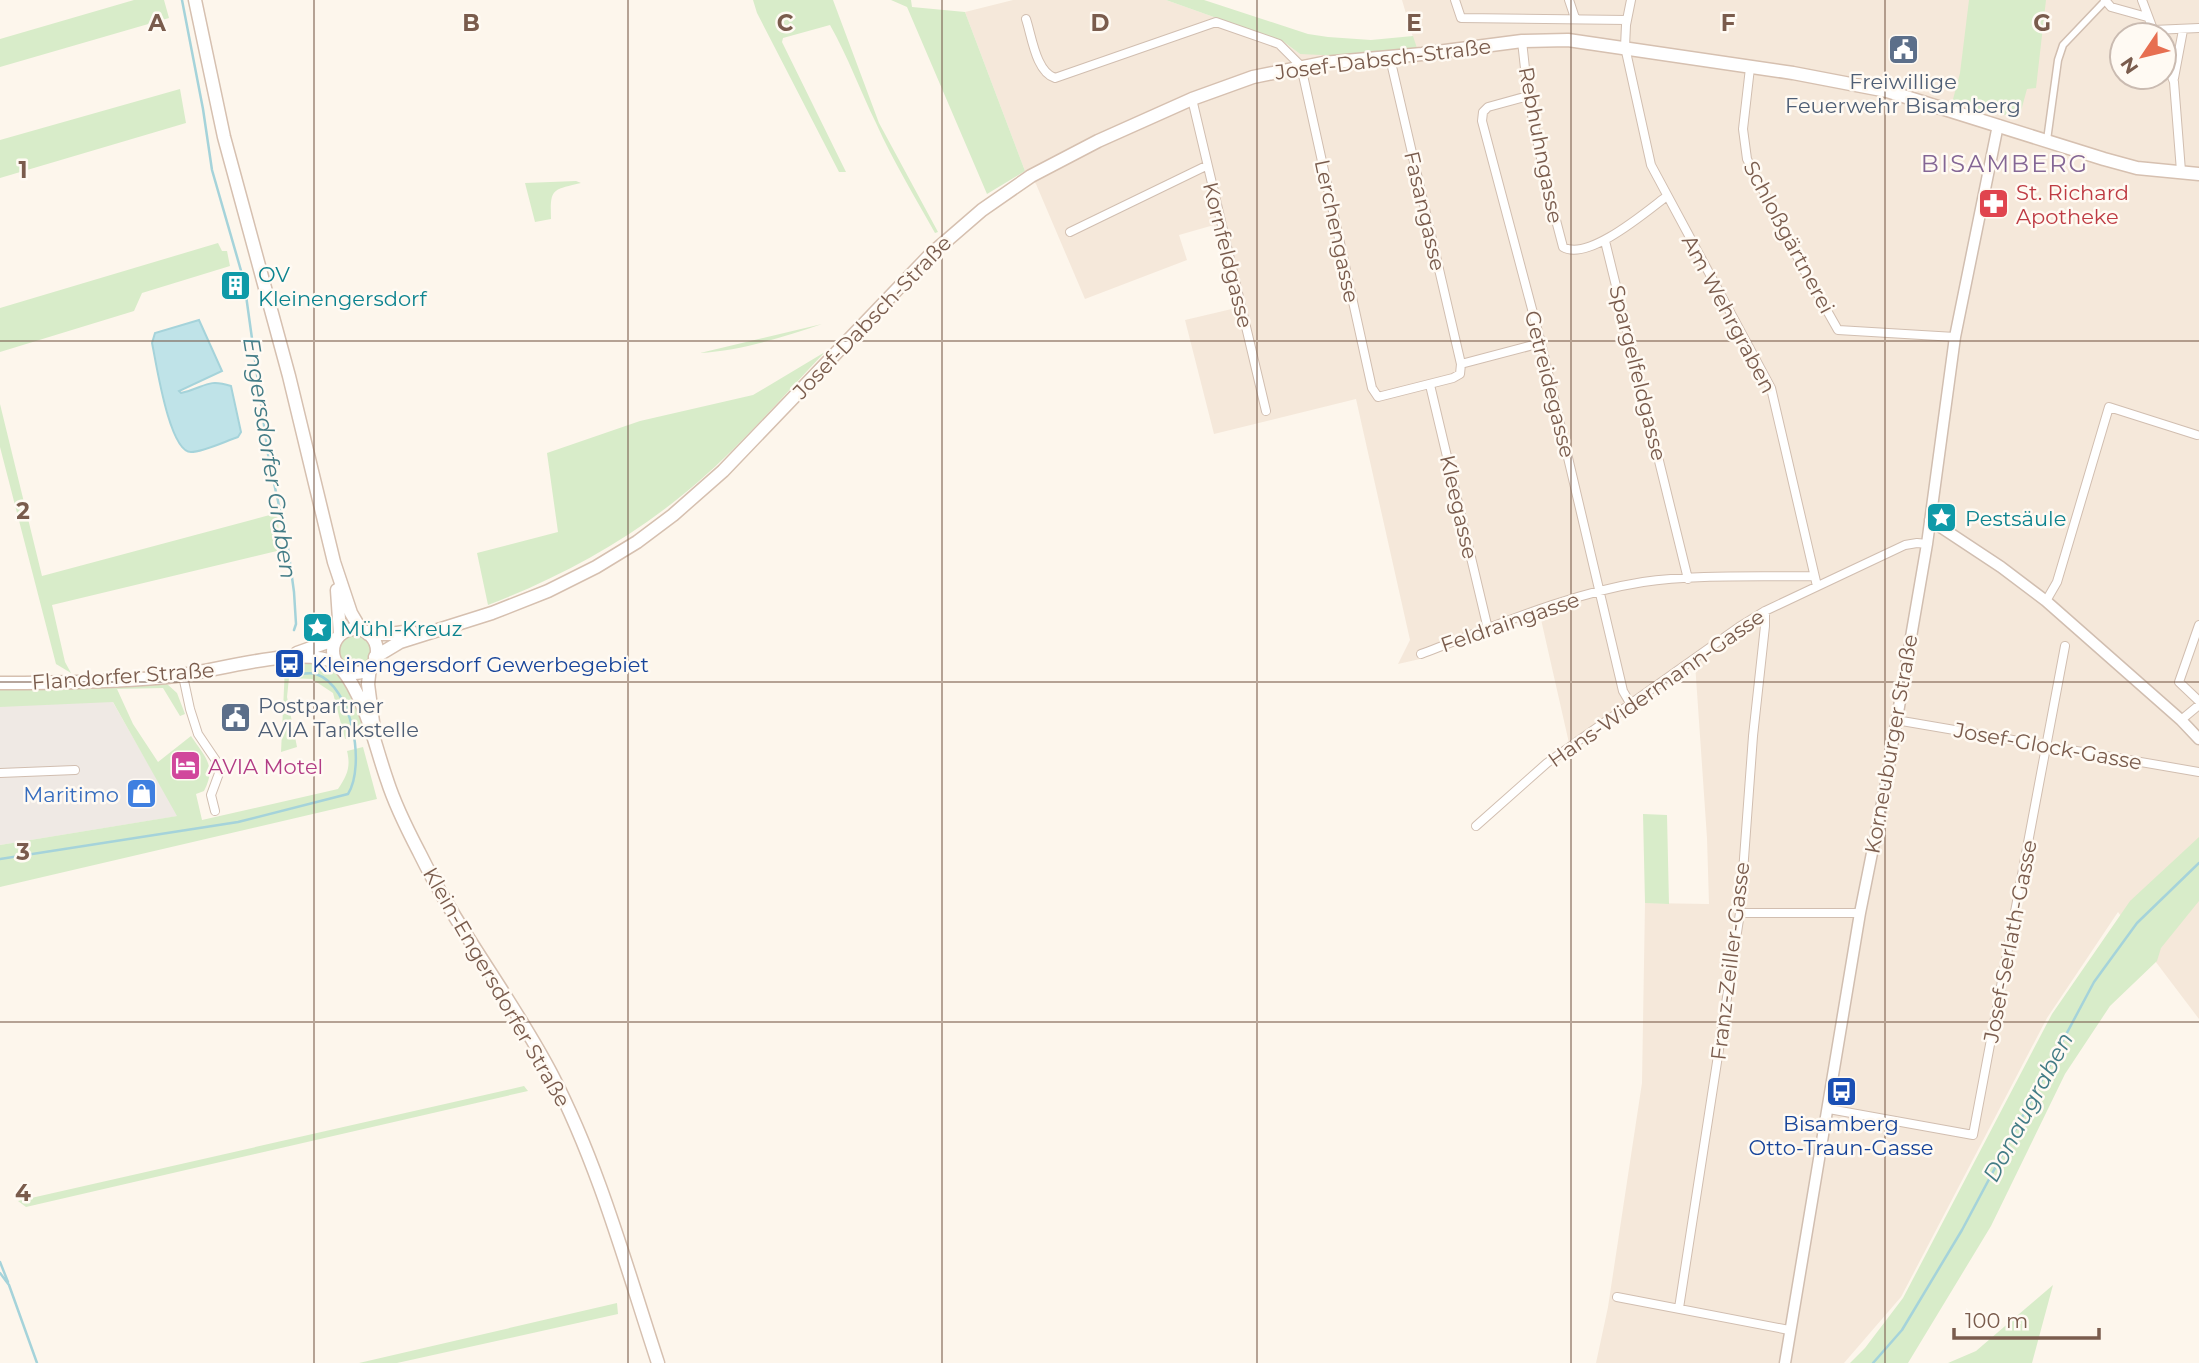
<svg xmlns="http://www.w3.org/2000/svg" width="2199" height="1363" font-family="Montserrat,sans-serif">
<rect width="100%" height="100%" fill="#fdf6ec"/>
<!-- residential -->
<path fill="#f5e8da" fill-rule="evenodd" d="M1013 0H1166L1284 42 1300 54 1417 51 1402 0H2199V1019L2118 912 2047 1018 1901 1297 1844 1363H1596L1608 1307 1642 1083 1645 903 1709 904 1707 838 1695 663 1692 655 1569 743 1540 615 1420 659 1398 664 1410 640 1356 399 1214 434 1185 320 1236 308 1214 225 1179 235 1187 260 1085 299 1036 184 1025 171 965 12ZM2122 35H2164V77H2122Z"/>
<!-- industrial -->
<path fill="#efe9e4" d="M0 692H107L178 816 0 845Z"/>
<!-- green -->
<path fill="#d8ecc9" d="M134 0H164L169 18 0 67V39Z
M753 0H833L879 123 938 232 935 233C915 197 893 161 876 123 860 90 848 57 830 25L783 38 782 42 846 172H839L757 13Z
M891 0H911L912 7 965 12 1025 171 987 194 907 7Z
M1166 0H1204L1308 34 1328 37 1371 40 1413 36 1418 51 1342 56 1300 54 1284 42Z
M1969 0H2046L2036 88 2027 89 2019 118 1952 103 1960 73Z
M180 89 186 123 0 178V140Z
M576 181 581 183C552 190 550 188 551 219L535 222 525 183Z
M218 243 222 251H227L230 266 142 293 134 311 0 352V308Z
M822 324C783 337 741 351 700 353Z
M825 352C783 396 743 443 698 482 636 536 564 576 488 605L477 553 558 532 547 453 640 421 753 395Z
M0 404 42 576 277 513 281 550 52 605 65 662 71 673 56 664 0 447Z
M338 651a17 17 0 1 1 34 0a17 17 0 1 1-34 0Z
M301 661C308 661 317 660 323 663 343 671 366 712 363 733L345 739 333 693 312 679 289 678 287 697 297 747 281 752 285 667Z
M167 684 177 693 185 714 180 716 163 688 117 689 133 724 158 762 191 736C205 757 217 766 204 791L196 794 202 820 338 789C347 776 351 767 347 751L363 747 377 799 0 887V845L177 816 113 702 0 707V688Z
M1643 814 1667 815 1669 904 1645 903Z
M2199 837V901L2161 948 2157 961 2110 1006 2065 1074 1991 1226 1908 1363H1850L1865 1348 1903 1298 2052 1014 2130 901Z
M524 1086 528 1091 26 1207 18 1201Z
M2053 1285 2032 1363H1948L1976 1351Z
M617 1303 618 1314 397 1363H359Z"/>
<!-- water -->
<path fill="#bfe3e8" stroke="#a5d3da" stroke-width="2" d="M199 320 222 371 179 391 181 393C205 388 206 378 231 386L241 432 238 437C226 441 203 452 191 452 169 452 156 361 152 343L155 333Z"/>
<g fill="none" stroke-linecap="round" stroke-linejoin="round">
<!-- stream -->
<path stroke="#a5d3da" stroke-width="2.5" d="M182 0 203 109 212 170 244 281 269 461 287 541 294 592 296 624 294 630
M0 859 238 822 348 794C366 765 352 686 316 674 311 672 305 674 300 674L292 667
M0 1262 8 1282
M0 1273 9 1285 37 1363
M1873 1363 1902 1330 1962 1230 2094 982 2137 923 2199 863"/>
<defs>
<path id="pedestrian" d="M2047 140 2058 60 2063 45 2105 1"/>
<path id="minor" d="M1455 0 1461 18 1627 20
M1569 0 1575 18
M1631 0 1626 25 1625 47 1651 165 1771 388 1817 586
M2105 0 2111 7 2147 17
M2142 0 2154 32
M1026 19C1032 37 1036 72 1055 78L1216 22 1279 44 1301 66 1372 388 1378 397 1453 378 1460 374 1461 364 1541 343
M2153 30 2199 28
M1522 41 1528 96 1546 182 1563 247C1588 262 1647 211 1667 196
M2164 57 2174 82 2181 171
M1390 58 1461 364
M1750 68 1743 129 1747 159 1804 270 1838 330 1955 337
M2174 78 2183 30
M1528 96 1488 107 1483 112 1482 121 1541 343 1623 691 1630 703
M1192 99 1266 411
M1070 232 1206 166
M1605 241 1688 579
M1430 385 1488 629
M2046 601 2057 582 2109 407 2197 435
M2199 625 2179 682 2199 701
M1421 654C1493 627 1567 594 1643 582 1695 574 1760 577 1813 576
M183 676 190 709 198 734 221 768 211 795 215 811
M1896 720 2199 772
M2181 720 2199 705
M0 773 75 770
M1476 826 1547 763 1739 627 1765 611 1905 545 1917 543 1927 544
M1740 913H1860
M1829 1109 1973 1135 2065 646
M1617 1297 1789 1330
M1679 1308 1740 913 1753 736 1765 626V611"/>
<path id="tertiary" d="M1930 520 2001 567 2046 601 2181 720 2199 739
M1785 1363 1860 913 1885 788 1927 544 1955 337 1998 125"/>
<path id="secondary" d="M195 0 224 137 289 376 334 562 351 613 361 630
M337 590 340 634
M333 651a22 22 0 1 1 44 0a22 22 0 1 1-44 0Z
M368 634H390L411 631
M297 653 336 639
M375 657 400 642 492 613 548 591 596 567 637 542 673 515 723 471 930 255 982 210 1031 176 1098 141 1192 99 1253 77 1323 63 1422 54 1522 41 1568 40 1793 73 1887 91 2104 159 2137 168 2199 174
M370 667 368 684 373 722
M341 668C366 699 374 743 387 780 395 805 407 829 419 852 457 930 512 998 552 1075 599 1166 626 1266 658 1363
M0 683C56 683 111 682 167 677 213 673 296 644 337 663"/>
</defs>
<!-- pedestrian casing -->
<use href="#pedestrian" stroke="#d1beb0" stroke-width="9"/>
<!-- minor casing -->
<use href="#minor" stroke="#d1beb0" stroke-width="10"/>
<!-- tertiary casing -->
<use href="#tertiary" stroke="#d1beb0" stroke-width="13"/>
<!-- secondary casing -->
<use href="#secondary" stroke="#d6c0b0" stroke-width="15"/>
<!-- pedestrian -->
<use href="#pedestrian" stroke="#fff" stroke-width="6"/>
<!-- minor -->
<use href="#minor" stroke="#fff" stroke-width="8"/>
<!-- tertiary -->
<use href="#tertiary" stroke="#fff" stroke-width="10"/>
<!-- secondary -->
<use href="#secondary" stroke="#fff" stroke-width="12"/>
</g>
<!-- grid -->
<path fill="none" stroke="#7a5c4d" stroke-width="2" stroke-opacity="0.55" d="M314 0V1363M628 0V1363M942 0V1363M1257 0V1363M1571 0V1363M1885 0V1363M0 341H2199M0 682H2199M0 1022H2199"/>
<!-- icons -->
<defs>
<symbol id="civic-square" viewBox="-11 -11 22 22"><rect x="-9" y="-9" width="18" height="18" rx="4" fill="#5c6f8a" stroke="#fffaf3"/><path d="M-.6-6.5H3V-4.5H.6V-3L4-1V1h2V6H-6V1h2V-1L-.6-3ZM-1.2 2.5V6h2.4V2.5Z" fill="#fff"/></symbol>
<symbol id="pharmacy-square" viewBox="-11 -11 22 22"><rect x="-9" y="-9" width="18" height="18" rx="4" fill="#e0444e" stroke="#fffaf3"/><path d="M-2-6h4v4h4v4h-4v4h-4v-4h-4v-4h4Z" fill="#fff"/></symbol>
<symbol id="building-square" viewBox="-11 -11 22 22"><rect x="-9" y="-9" width="18" height="18" rx="4" fill="#0f9aa8" stroke="#fffaf3"/><path d="M-4-6H4V6H1V3H-1V6H-4ZM-2.5-4.3h1.7v1.8h-1.7ZM.8-4.3h1.7v1.8H.8ZM-2.5-1h1.7V.8h-1.7ZM.8-1h1.7V.8H.8Z" fill="#fff"/></symbol>
<symbol id="sight-square" viewBox="-11 -11 22 22"><rect x="-9" y="-9" width="18" height="18" rx="4" fill="#0f9aa8" stroke="#fffaf3"/><path d="M0-6L1.8-2.2L6-1.7L2.9 1.2L3.7 5.4L0 3.3L-3.7 5.4L-2.9 1.2L-6-1.7L-1.8-2.2Z" fill="#fff"/></symbol>
<symbol id="bus-square" viewBox="-11 -11 22 22"><rect x="-9" y="-9" width="18" height="18" rx="4" fill="#1a4fb4" stroke="#fffaf3"/><path d="M-5-6H5V4H4V6H2V4H-2V6H-4V4H-5ZM-3.5-4V0h7V-4ZM-3.5 1.2v1.5H-2V1.2ZM2 1.2v1.5H3.5V1.2Z" fill="#fff"/></symbol>
<symbol id="hotel-square" viewBox="-11 -11 22 22"><rect x="-9" y="-9" width="18" height="18" rx="4" fill="#d1479c" stroke="#fffaf3"/><path d="M-6-4.5h1.5V1H6V5H4.5V3h-9V5H-6ZM-4 0a1.8 1.8 0 1 1 3.6 0ZM.5 0V-2.5h3Q6-2.5 6 0Z" fill="#fff"/></symbol>
<symbol id="shop-square" viewBox="-11 -11 22 22"><rect x="-9" y="-9" width="18" height="18" rx="4" fill="#3f7fe0" stroke="#fffaf3"/><path d="M-5-2.5h2.3a2.7 3.5 0 0 1 5.4 0H5L5.5 6h-11ZM-1.5-2.5h3a1.5 2.3 0 0 0-3 0Z" fill="#fff"/></symbol>
</defs>
<g fill-rule="evenodd">
<use href="#civic-square" x="1886" y="32" width="35" height="35"/>
<use href="#pharmacy-square" x="1976" y="186" width="35" height="35"/>
<use href="#building-square" x="218" y="268" width="35" height="35"/>
<use href="#sight-square" x="1924" y="500" width="35" height="35"/>
<use href="#sight-square" x="300" y="610" width="35" height="35"/>
<use href="#bus-square" x="272" y="646" width="35" height="35"/>
<use href="#civic-square" x="218" y="700" width="35" height="35"/>
<use href="#hotel-square" x="168" y="748" width="35" height="35"/>
<use href="#shop-square" x="124" y="776" width="35" height="35"/>
<use href="#bus-square" x="1824" y="1074" width="35" height="35"/>
</g>
<g text-anchor="middle" dominant-baseline="central" stroke-width="5" stroke-linejoin="round" paint-order="stroke">
<!-- street labels -->
<g font-size="21" fill="#7a5c4d" stroke="#fffaf3">
<text transform="translate(1383 59) rotate(-7)">Josef-Dabsch-Straße</text>
<text transform="translate(1541 145) rotate(79)">Rebhuhngasse</text>
<text transform="translate(1425 211) rotate(77)">Fasangasse</text>
<text transform="translate(1337 231) rotate(78)">Lerchengasse</text>
<text transform="translate(1789 237) rotate(62)">Schloßgärtnerei</text>
<text transform="translate(1228 255) rotate(76)">Kornfeldgasse</text>
<text transform="translate(1729 314) rotate(62)">Am Wehrgraben</text>
<text transform="translate(872 317) rotate(-46)">Josef-Dabsch-Straße</text>
<text transform="translate(1638 373) rotate(76)">Spargelfeldgasse</text>
<text transform="translate(1550 384) rotate(76)">Getreidegasse</text>
<text transform="translate(1459 507) rotate(77)">Kleegasse</text>
<text transform="translate(1510 622) rotate(-19)">Feldraingasse</text>
<text transform="translate(123 676) rotate(-4)">Flandorfer Straße</text>
<text transform="translate(1656 688) rotate(-35)">Hans-Widermann-Gasse</text>
<text transform="translate(1891 744) rotate(-80)">Korneuburger Straße</text>
<text transform="translate(2048 746) rotate(10)">Josef-Glock-Gasse</text>
<text transform="translate(2010 941) rotate(-79)">Josef-Serlath-Gasse</text>
<text transform="translate(1730 961) rotate(-83)">Franz-Zeiller-Gasse</text>
<text transform="translate(497 987) rotate(60)">Klein-Engersdorfer Straße</text>
</g>
<!-- service labels -->
<g font-size="21" fill="#4e5e75" stroke="#fffaf3">
<text x="1903" y="81">Freiwillige<tspan x="1903" dy="24">Feuerwehr Bisamberg</tspan></text>
<text x="258" y="705" text-anchor="start">Postpartner<tspan x="258" dy="24">AVIA Tankstelle</tspan></text>
</g>
<!-- health labels -->
<g font-size="21" fill="#be3a42" stroke="#fffaf3" text-anchor="start">
<text x="2016" y="192">St. Richard<tspan x="2016" dy="24">Apotheke</tspan></text>
</g>
<!-- culture labels -->
<g font-size="21" fill="#0d838f" stroke="#fffaf3" text-anchor="start">
<text x="258" y="274">OV<tspan x="258" dy="24">Kleinengersdorf</tspan></text>
<text x="1965" y="518">Pestsäule</text>
<text x="340" y="628">Mühl-Kreuz</text>
</g>
<!-- transit labels -->
<g font-size="21" fill="#164399" stroke="#fffaf3" text-anchor="start">
<text x="312" y="664">Kleinengersdorf Gewerbegebiet</text>
<text x="1841" y="1123" text-anchor="middle">Bisamberg<tspan x="1841" dy="24">Otto-Traun-Gasse</tspan></text>
</g>
<!-- hotel labels -->
<g font-size="21" fill="#b23c85" stroke="#fffaf3" text-anchor="start">
<text x="208" y="766">AVIA Motel</text>
</g>
<!-- shop labels -->
<g font-size="21" fill="#366cbe" stroke="#fffaf3" text-anchor="end">
<text x="119" y="794">Maritimo</text>
</g>
<!-- water labels -->
<g font-size="23" font-style="italic" fill="#437c86" stroke="#fffaf3">
<text transform="translate(270 458) rotate(81)">Engersdorfer Graben</text>
<text transform="translate(2028 1107) rotate(-62)">Donaugraben</text>
</g>
<!-- quarter labels -->
<g font-size="24" letter-spacing="2" fill="#846695" stroke="#fffaf3">
<text x="2005" y="163">BISAMBERG</text>
</g>
</g>
<g font-size="23" text-anchor="middle" font-weight="bold" fill="#7a5c4d" stroke="#fffaf3" stroke-width="5" stroke-linejoin="round" paint-order="stroke">
<text x="157" y="31">A</text>
<text x="471" y="31">B</text>
<text x="785" y="31">C</text>
<text x="1100" y="31">D</text>
<text x="1414" y="31">E</text>
<text x="1728" y="31">F</text>
<text x="2042" y="31">G</text>
<text x="23" y="178">1</text>
<text x="23" y="519">2</text>
<text x="23" y="860">3</text>
<text x="23" y="1201">4</text>
</g>
<!-- north arrow -->
<g transform="translate(2143 56) rotate(235)"><circle r="33" fill="#fffaf3" stroke="#cabbb1" stroke-width="2"/>
<path d="M0-5L12 26L0 18L-12 26Z" fill="#e76f51"/>
<text y="-10" font-size="19" font-weight="bold" text-anchor="middle" fill="#7a5c4d">N</text>
</g>
<!-- scale -->
<path d="M1954 1328v10h145v-10" fill="none" stroke="#7a5c4d" stroke-width="3.5"/>
<text x="1965" y="1328" font-size="21" fill="#7a5c4d" stroke="#fffaf3" stroke-width="5" paint-order="stroke">100 m</text>
</svg>
